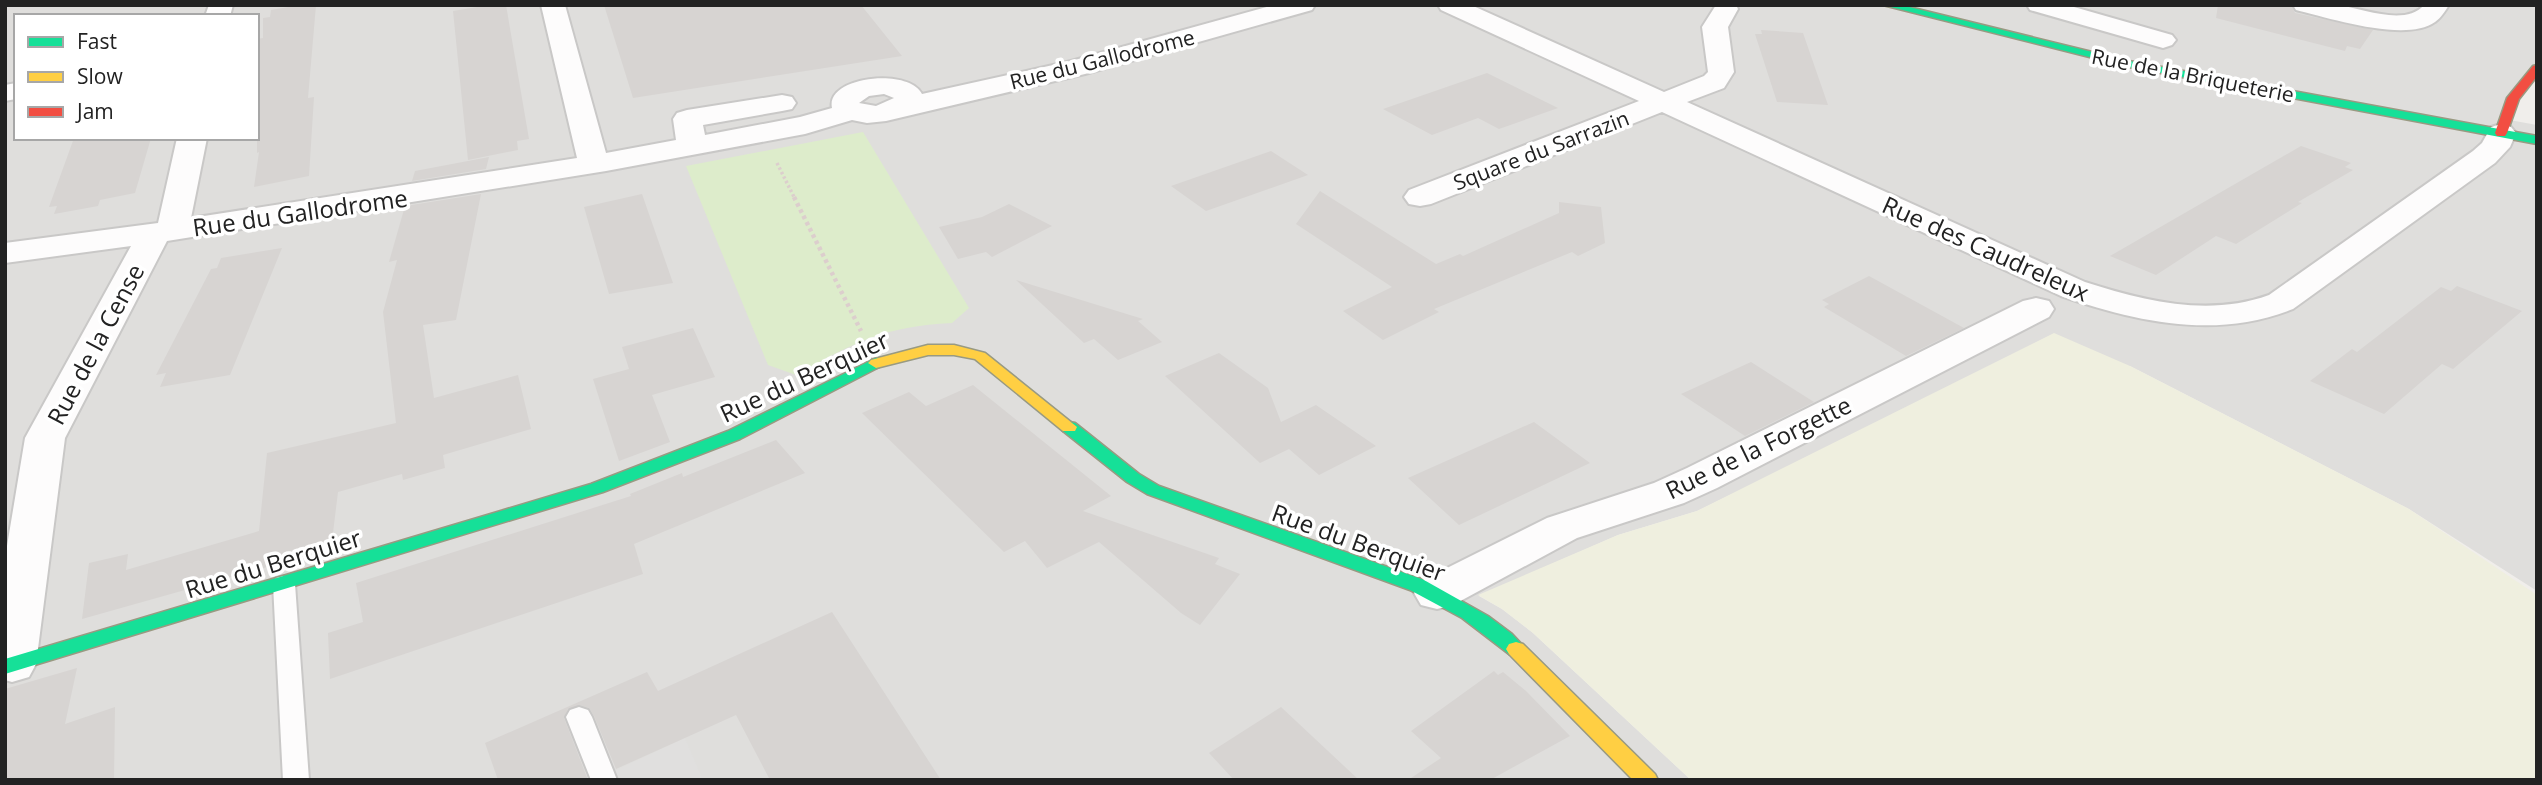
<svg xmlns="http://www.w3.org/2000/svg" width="2542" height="785" font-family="'Open Sans',sans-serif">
<rect width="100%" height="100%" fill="#f0eeeb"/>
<!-- residential -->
<path fill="#dfdedc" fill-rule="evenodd" d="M5 5H2537V68L2504 119 2537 125V591L2409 509 2130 366 1730 495 1697 511 1618 535 1479 596 1502 609 1533 633 1691 780H5ZM16 16H257V138H16Z"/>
<!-- farmland -->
<path fill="#efefdf" d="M2054 333 2130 366 2409 509 2537 595V780H1691L1533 633 1502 609 1478 595 1618 535 1697 511Z"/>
<!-- grass -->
<path fill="#ddeccb" d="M863 132 969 308 952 323C885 326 853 343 796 375L768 365 686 166Z"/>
<!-- parking -->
<path fill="#e0dfde" d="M685 738 703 780H595Z"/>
<!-- building -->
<path fill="#d7d4d2" d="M300 5H316L308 98 314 97 309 176 254 187 259 152 257 153V39L263 38V18L270 17 271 10Z
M489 5H506L529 139 517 141 518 150 468 160 453 11Z
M604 5H861L902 56 633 98Z
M2218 5H2291L2295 13 2373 30 2360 49 2347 46 2345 51 2216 18Z
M1761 30 1803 33 1828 105 1777 102 1755 34H1762Z
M1487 73 1558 108 1499 129 1478 118 1432 135 1383 109Z
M74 138H151L135 193 100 200 98 206 54 214 57 206 49 207Z
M2301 146 2351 163 2345 167 2353 170 2298 202 2302 203 2236 244 2216 236 2156 275 2110 256Z
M1271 151 1308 175 1206 211 1171 186Z
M489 157 486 169 412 181 415 171Z
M1320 191 1436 264 1460 254 1463 256 1559 213V202L1601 207 1605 243 1578 256 1572 252 1434 309 1439 312 1383 340 1343 311 1392 287 1296 224Z
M481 194 456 320 423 325 434 398 518 375 531 429 443 455 445 468 403 480 402 474 338 492 331 549 82 619 89 563 128 554 126 570 259 531 267 453 396 423 383 312 397 260 389 262 405 206Z
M642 194 673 283 609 294 584 207Z
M1009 204 1052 226 992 257 986 252 958 259 939 227 982 217Z
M282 248 230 375 160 387 166 373 156 375 211 269 217 268 221 258Z
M1869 276 1964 328 1906 356 1824 307 1829 304 1822 300Z
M1016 280 1143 319 1138 321 1162 342 1118 360 1094 339 1084 343Z
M2457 286 2522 311 2453 369 2442 364 2384 414 2310 381 2352 349 2357 352 2441 287 2451 291Z
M693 328 715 377 652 395 670 442 619 461 593 379 629 369 622 347Z
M1219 353 1268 388 1281 422 1316 405 1376 446 1319 475 1289 449 1260 463 1165 376Z
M1751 362 1814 402 1745 436 1681 394Z
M973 385 1111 496 1083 511 1219 558 1215 564 1240 574 1200 625 1181 613 1099 542 1047 568 1025 541 1004 552 862 413 909 392 926 406Z
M1534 422 1590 463 1459 525 1408 478Z
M776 440 805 473 634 544 643 574 330 679 328 633 363 622 356 583 631 496 630 494 682 473 683 477Z
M832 612 941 780H770L736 715 616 769 594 716 589 708 580 705 568 709 564 718 588 780H498L485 743 647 672 658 691Z
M77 668 65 724 115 707 114 780H5V689Z
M1494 671 1498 675 1503 672 1526 691 1570 736 1490 780H1408L1441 758 1411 731Z
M1281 707 1359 780H1234L1209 753Z"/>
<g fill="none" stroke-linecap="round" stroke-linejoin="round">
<defs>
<path id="lane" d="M284 576 292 578 295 584 309 780H283L273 584 276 578Z
M579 707 588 710 592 717 617 780H591L566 717 570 710Z"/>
<path id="street" d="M209 5H233L230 16H205Z
M541 5H565L606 153 676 140 673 119 677 113 687 110 782 95 792 97 796 103 792 109 782 111 703 125 705 135 800 117 832 108C825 77 908 67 922 94L1071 61 1274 5H1315L1312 10 1085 74 886 121 867 123 852 120 805 134 606 171 167 241 65 438 36 664 29 677 12 682 5 680V558L25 438 131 246 5 263V243L158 223 177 138H207L191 218 577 158ZM884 94 894 98 876 106 859 103 869 96Z
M1438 5H1471L1664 92 1704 76 1708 72 1702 27 1716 5H1736L1738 9 1728 27 1734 72 1724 88 1687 102 2085 282C2144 301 2209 317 2269 295L2473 151 2482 143 2491 127 2501 124 2511 127 2516 133 2510 147 2495 163 2293 309C2216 340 2137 322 2061 296L1662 112 1431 204 1420 206 1409 204 1404 197 1409 190 1639 101 1441 10Z
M2027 5H2067L2172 35 2176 40 2172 45 2163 48 2030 10Z
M2293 5C2308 5 2323 4 2338 5 2362 8 2405 27 2424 5H2449C2445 11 2441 18 2435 22 2406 43 2329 18 2296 10Z
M16 83V99L5 101V85Z
M2036 298 2049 301 2054 309 2049 317 1717 488 1684 503 1577 538 1453 605 1437 609 1421 605 1414 593 1421 581 1547 518 1654 483 1687 468 2023 301Z"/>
<path id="fast" d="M1883 5H1901L2129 61 2537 136V144L2129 67Z
M876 358 884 363 881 366 740 439 603 492 5 674V659L591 484 728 431Z
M1069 422 1075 423 1139 474 1159 486 1424 580 1488 616 1512 634 1526 649 1523 654 1516 656 1509 654 1462 618 1410 590 1147 494 1127 482 1063 431 1061 427Z"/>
<path id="slow" d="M928 345H954L985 353 1077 427 1075 431H1063L975 359 954 355H928L876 368 868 363 871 360Z
M1516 642 1523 644 1655 774 1658 780H1633L1509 654 1506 649 1509 644Z"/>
<path id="jam" d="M2537 65V76L2519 99 2507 133 2505 136H2497L2495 133 2507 98 2533 66Z"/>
</defs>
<!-- lane casing -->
<use href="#lane" stroke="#c9c8c7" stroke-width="4"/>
<!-- street casing -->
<use href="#street" stroke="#c9c8c7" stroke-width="4"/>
<!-- fast casing -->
<use href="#fast" stroke="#999a82" stroke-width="3"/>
<!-- slow casing -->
<use href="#slow" stroke="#999a82" stroke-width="3"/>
<!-- jam casing -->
<use href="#jam" stroke="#999a82" stroke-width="3"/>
<!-- path-far1 -->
<path stroke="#dccecd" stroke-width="3.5" stroke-dasharray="2.5 2.5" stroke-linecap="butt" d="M777 163 795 199"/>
<!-- path -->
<path stroke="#dccecd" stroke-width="4.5" stroke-dasharray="3.5 3.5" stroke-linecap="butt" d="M794 197 861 331"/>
<!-- lane -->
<use href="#lane" fill="#fdfcfc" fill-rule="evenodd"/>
<!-- street -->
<use href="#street" fill="#fdfcfc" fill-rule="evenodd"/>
<!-- fast -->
<use href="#fast" fill="#16e098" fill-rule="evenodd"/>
<!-- slow -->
<use href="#slow" fill="#ffcf43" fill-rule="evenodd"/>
<!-- jam -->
<use href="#jam" fill="#f24e42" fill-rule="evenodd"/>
</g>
<g text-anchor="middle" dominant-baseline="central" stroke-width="7" stroke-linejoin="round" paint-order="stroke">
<!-- far-street labels -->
<g font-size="21" fill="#222" stroke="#fff">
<text transform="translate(1102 59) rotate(-14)">Rue du Gallodrome</text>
<text transform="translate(2193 75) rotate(11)">Rue de la Briqueterie</text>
<text transform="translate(1541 150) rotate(-21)">Square du Sarrazin</text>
</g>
<!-- street labels -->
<g font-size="24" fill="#222" stroke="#fff">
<text transform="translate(300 212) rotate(-8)">Rue du Gallodrome</text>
<text transform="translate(1986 248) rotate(24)">Rue des Caudreleux</text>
<text transform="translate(95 344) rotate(-62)">Rue de la Cense</text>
<text transform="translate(804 376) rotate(-25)">Rue du Berquier</text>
<text transform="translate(1758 447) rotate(-26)">Rue de la Forgette</text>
<text transform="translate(1359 542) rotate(20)">Rue du Berquier</text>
<text transform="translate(273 563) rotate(-17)">Rue du Berquier</text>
</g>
</g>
<!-- border -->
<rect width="2542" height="785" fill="none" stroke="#222222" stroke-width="14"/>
<!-- legend -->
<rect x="14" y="14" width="245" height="126" fill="#ffffff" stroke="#a7a7a7" stroke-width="2"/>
<rect x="28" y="37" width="35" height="10" fill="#16e098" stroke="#a7a7a7" stroke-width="2"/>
<text x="77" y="49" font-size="21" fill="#222222">Fast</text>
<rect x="28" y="72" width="35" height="10" fill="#ffcf43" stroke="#a7a7a7" stroke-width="2"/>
<text x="77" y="84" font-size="21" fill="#222222">Slow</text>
<rect x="28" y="107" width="35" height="10" fill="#f24e42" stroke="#a7a7a7" stroke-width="2"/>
<text x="77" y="119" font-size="21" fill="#222222">Jam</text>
</svg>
